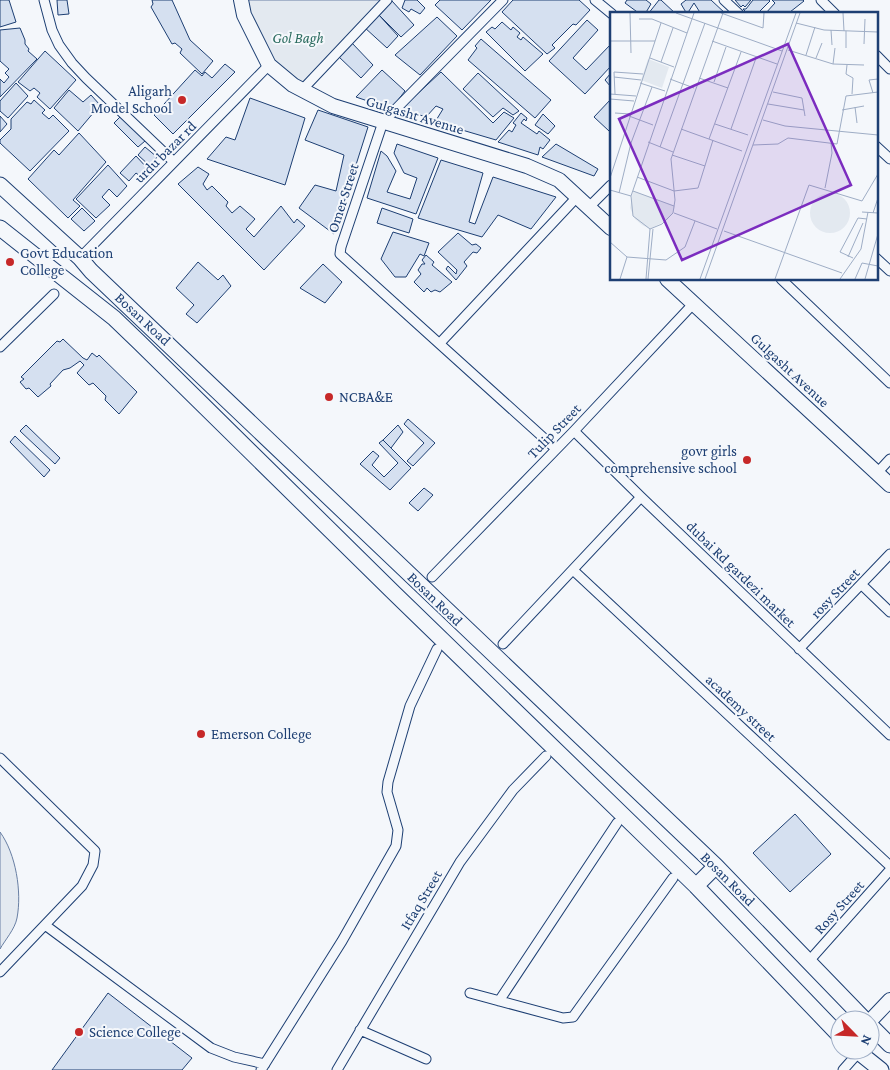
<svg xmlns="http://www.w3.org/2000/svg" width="890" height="1070" font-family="'Crimson Pro',serif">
<rect width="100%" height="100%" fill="#f4f7fb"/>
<!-- green -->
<path fill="#e3e9f0" stroke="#687fa3" d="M241 0H387L302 90 269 65Z
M0 832C16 854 22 892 17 918 15 929 5 940 0 949Z"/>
<!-- building -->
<path fill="#d5e0f0" stroke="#1d3f73" d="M0 0H9L16 22 0 27Z
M57 0H67L69 14 58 15Z
M152 0H172L190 40 213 61 202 74 180 53 182 49 175 43 172 44 151 7 153 4Z
M405 0H417L425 8 420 14 411 9 409 12 402 8Z
M440 0H491L462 30 435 5Z
M513 0H579L590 10 576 25 573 24 552 45 555 48 547 54 502 12Z
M627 0H646L651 4 645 14H640L625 3Z
M659 0H661L676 14H648Z
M686 0H711L726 14H701L694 3 687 14 681 4Z
M735 0H751L745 7 743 5 741 7Z
M753 0H769L770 1 760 11V14H748L743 9H746Z
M772 0H803L804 1 790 12 792 14H765L775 3Z
M392 1 414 25 401 37 378 14Z
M378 14 398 36 387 48 364 27Z
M437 17 457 36 420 75 395 55Z
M587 20 598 30 573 58 586 70 611 44V66L585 94 549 61Z
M502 22 511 30 513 27 520 33 517 37 521 40 523 37 543 54 525 71 486 32 492 27 495 29Z
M20 28 25 40V44L29 49 28 51 37 59 0 97V79L4 83 9 77 5 73 9 69 0 61V30Z
M481 39 551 100 535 118 468 60 477 48 475 46Z
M351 42 373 65 361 78 338 56Z
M45 51 76 80 50 109 37 97 40 93 34 88 30 91 18 82Z
M225 64 235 72 173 134 154 115 195 70 202 76 205 72 212 78Z
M382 70 405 91 391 109 356 97Z
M441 72 493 123 504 112 514 118 496 140 435 122 443 109 436 106 426 117 401 109Z
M478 73 519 111 513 115 503 108 493 117 463 89Z
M611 73V87L605 80Z
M16 83 28 96 8 118 0 111V101Z
M69 90 83 102 91 95 100 105 78 131 54 108Z
M250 98 305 118 285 185 207 159 226 137 235 140Z
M611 99V130L610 129 609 131 594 117Z
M34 100 45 110 42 113 49 119 53 115 69 131 30 171 0 143V140L11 129V119L27 102 31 104Z
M318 110 368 127 334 234 299 208 315 185 336 191 344 155 305 140Z
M521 113 527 118 526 121 524 119 521 123 537 134 539 131 550 140 543 149 540 147 538 155 498 142 509 130 512 132 516 125 513 123Z
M543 114 555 126 548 134 535 125Z
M0 116 7 124 0 132Z
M121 116 145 141 138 147 114 123Z
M79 133 106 162 73 200 80 206 68 218 28 179 54 150 59 155Z
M397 144 438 158 416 214 367 198 381 151 387 156 396 171 387 192 410 199 417 178 404 173 394 153Z
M556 144 598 169 594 176 542 157Z
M145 147 157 157 150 166 138 155Z
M136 156 148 169 140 176 136 173 129 181 120 173Z
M441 160 483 173 469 222 475 224 493 177 556 197 531 229 498 215 482 237 418 218Z
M108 165 127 186 117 197 109 189 102 197 110 205 96 218 76 199Z
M198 167 209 174 203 184 207 190 212 186 228 202 226 206 232 213 240 206 255 219 246 229 254 237 281 206 294 223 297 219 305 226 264 270 178 184Z
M82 208 95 221 84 231 71 219Z
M382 208 413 219 409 233 377 223Z
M393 232 429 243 424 256 420 254 406 277H395L381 259Z
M458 233 472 245 476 244 481 248 477 253 473 252 464 262 467 266 456 280 446 269 448 266 456 274 457 270 438 252Z
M426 255 434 262 432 265 452 282 440 292 435 290 431 292 427 288 424 292 414 282 421 274 418 270 422 264H425L422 260Z
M198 262 218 280 223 275 231 286 197 323 186 314 194 305 176 288Z
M323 264 342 282 325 303 300 288Z
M63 339 83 358 87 360 92 353 97 357 99 355 137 392 119 414 105 400 106 396 93 383 89 385 77 373 84 365 80 361 70 368 63 370 50 384 51 386 38 397 29 388 26 389 20 382 24 379 21 377 57 341 60 342Z
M408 419 435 443 413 466 407 461 424 443 404 424Z
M26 425 60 458 55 464 20 431Z
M398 425 403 432 391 448 383 440Z
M15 436 50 470 44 477 10 442Z
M383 440 411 468 390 490 360 464 373 451 379 456 372 465 384 477 398 463 379 443Z
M424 488 433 495 418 511 409 503Z
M795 814 831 854 790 892 753 853Z
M108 993 192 1058 182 1070H52Z"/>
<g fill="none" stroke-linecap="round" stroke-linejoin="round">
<defs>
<path id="street" d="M44 0 52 30 59 45 72 63 86 78 174 162
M503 0 383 122 341 247 340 254 556 449
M595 0 612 14
M724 0 739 14
M821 0 835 14
M876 55 890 69
M302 90 387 0
M876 146 890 159
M589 207 611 185
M80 258 269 65
M876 258 890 271
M781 279 890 383
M440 343 577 197
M0 347 54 294
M574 431 641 497 890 735
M877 473 890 459
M573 570 890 866
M432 577 574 431 694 303
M862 585 890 612
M503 644 641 497
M799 649 890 554
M0 758 95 851 93 865 82 886 0 972
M45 925 211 1048 234 1057 265 1064
M809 961 890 870
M470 993 563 1018 573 1017 673 878
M499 1001 617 823
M360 1030 426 1059
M261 1070 342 941 396 846 398 830 387 792 388 782 410 706 437 649
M337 1070 460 862 513 790 546 756
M843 1070 859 1052"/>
<path id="secondary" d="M241 0 244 15 269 65 293 85 333 106 527 166 559 180 611 228
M667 279 890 485
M870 1021 890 1000"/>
<path id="primary" d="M0 185 80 258 91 271 716 866 865 1020
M0 228 114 318 140 343 394 593 696 886 840 1036
M696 886 716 866
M870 1025 890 1045
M856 1050 881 1070"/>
</defs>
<!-- street casing -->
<use href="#street" stroke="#1d3f73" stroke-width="11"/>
<!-- secondary casing -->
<use href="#secondary" stroke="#1d3f73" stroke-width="16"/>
<!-- primary casing -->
<use href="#primary" stroke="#1d3f73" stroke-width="17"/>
<!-- street -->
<use href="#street" stroke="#f4f7fb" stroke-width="9"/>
<!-- secondary -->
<use href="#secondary" stroke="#f4f7fb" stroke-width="14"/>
<!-- primary -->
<use href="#primary" stroke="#f4f7fb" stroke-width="15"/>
</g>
<!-- markers -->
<g fill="#c62828" stroke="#f4f7fb" stroke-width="2">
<circle cx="182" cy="100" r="5"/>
<circle cx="10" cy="262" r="5"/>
<circle cx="329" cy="397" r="5"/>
<circle cx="747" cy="460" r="5"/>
<circle cx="201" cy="734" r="5"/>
<circle cx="79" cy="1032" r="5"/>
</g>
<g text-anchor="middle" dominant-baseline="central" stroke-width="4" stroke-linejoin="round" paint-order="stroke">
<!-- park labels -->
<g font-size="15" font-style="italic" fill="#2c6c60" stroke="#f4f7fb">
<text x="298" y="38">Gol Bagh</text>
</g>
<!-- poi labels -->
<g font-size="15" fill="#1d3f73" stroke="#f4f7fb" text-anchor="start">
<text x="172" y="91" text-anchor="end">Aligarh<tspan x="172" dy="17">Model School</tspan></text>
<text x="20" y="253">Govt Education<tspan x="20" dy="17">College</tspan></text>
<text x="339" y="397">NCBA&amp;E</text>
<text x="737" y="451" text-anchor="end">govr girls<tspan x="737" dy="17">comprehensive school</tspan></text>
<text x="211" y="734">Emerson College</text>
<text x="89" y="1032">Science College</text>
</g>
<!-- street labels -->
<g font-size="15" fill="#1d3f73" stroke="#f4f7fb">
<text transform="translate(415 115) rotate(17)">Gulgasht Avenue</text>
<text transform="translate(165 152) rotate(-45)">urdu bazar rd</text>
<text transform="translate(343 198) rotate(-72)">Omer Street</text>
<text transform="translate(143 319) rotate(43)">Bosan Road</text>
<text transform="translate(790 370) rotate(43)">Gulgasht Avenue</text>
<text transform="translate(554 431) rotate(-46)">Tulip Street</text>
<text transform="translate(741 574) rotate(44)">dubai Rd gardezi market</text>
<text transform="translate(835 593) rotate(-46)">rosy Street</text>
<text transform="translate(435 599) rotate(44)">Bosan Road</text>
<text transform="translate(741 708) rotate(43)">academy street</text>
<text transform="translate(728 879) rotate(45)">Bosan Road</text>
<text transform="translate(421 900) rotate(-59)">Itfaq Street</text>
<text transform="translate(839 907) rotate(-48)">Rosy Street</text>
</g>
</g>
<!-- overview -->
<g transform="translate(610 12)">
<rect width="268" height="268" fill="#f4f7fb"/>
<path d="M38 47 59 55 52 76 31 68ZM23 179 65 194 63 201 57 208 40 217 32 213 25 207 20 196ZM200 201a20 20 0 1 1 40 0a20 20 0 1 1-40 0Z" fill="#e3e9f0"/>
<path fill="none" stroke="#9eadc5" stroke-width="1" d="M20 1 21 41M66 1 172 39M111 1 153 16 154 1M233 1 234 19M29 7H42L77 21M186 11 214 18 268 20M221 18 222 33M0 29H45M102 29 167 52M254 32 255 7M236 36V19M178 38 223 52 254 53M196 43 205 15M40 46 64 55M206 46 212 31M51 50 63 16M223 52 225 36M237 53 236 62 243 66 242 82M4 65 31 68M89 66 118 76M60 67 84 76M104 70 116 35M30 71 55 79M163 80 192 86 195 104M263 81 259 68 268 67M0 82 26 84M5 82 4 60 33 62M0 87 24 89M158 92 194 98M245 95 247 111M232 98 254 94M5 101 20 102M19 104 43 113M153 108 175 114 268 123M105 112 138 123M71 117 132 139M121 117 146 46M99 127 131 40M38 130 63 140M143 133 168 132 178 126 227 132 236 84 268 80M50 135 95 11M62 143 95 154M27 165 64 179 88 176 103 128M0 166 51 11M215 176 222 141 221 131M0 178 21 184M23 179 64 194M9 181 21 131 42 75M252 200 268 201M64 201 107 217M263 201 268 186M40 217 52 212 63 201 65 188 61 147 113 1M40 217 23 204 21 184 84 1M114 219 232 261M0 230 17 245 56 248 75 235 85 209M238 245 253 211M243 246 230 240 248 206 257 207M10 267 17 245M36 267 40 217M38 267 43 217M90 267 186 1M95 267 190 1M165 267 199 173 252 189 268 162M230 267 251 237 258 200M245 267 252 251 268 254M255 267 268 222"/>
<path fill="#7b2cbf" fill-opacity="0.15" stroke="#7b2cbf" stroke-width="2.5" d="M178 32 241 173 72 248 9 107Z"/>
<rect width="268" height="268" fill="none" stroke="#1d3f73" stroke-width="2.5"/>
</g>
<!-- north arrow -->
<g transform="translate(855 1035) rotate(114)"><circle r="24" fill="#f4f7fb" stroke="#9eadc5"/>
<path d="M0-4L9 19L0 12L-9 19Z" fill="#c62828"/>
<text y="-8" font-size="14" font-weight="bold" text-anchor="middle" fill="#1d3f73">N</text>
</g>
</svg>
